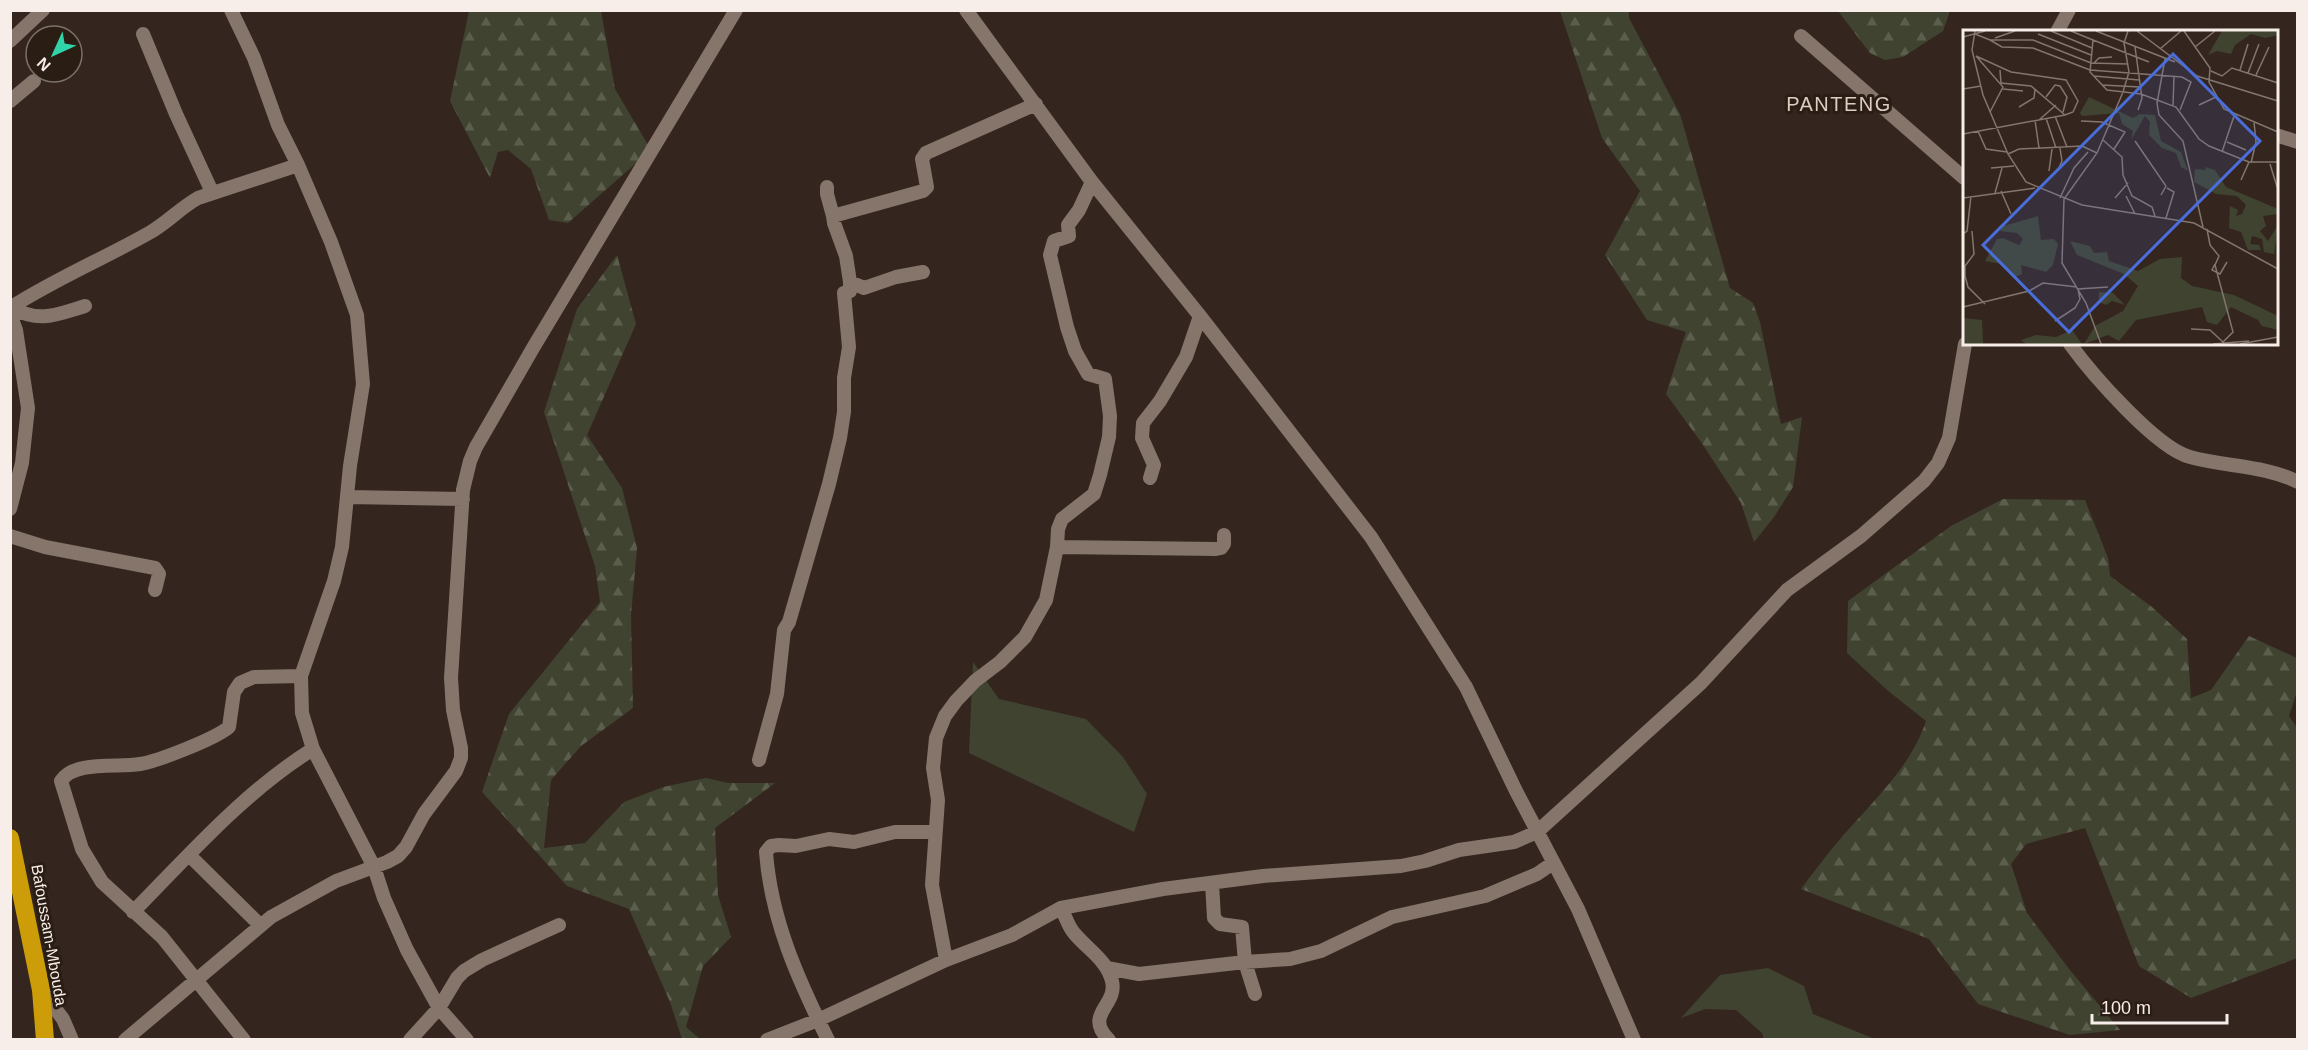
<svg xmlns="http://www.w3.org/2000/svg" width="2308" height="1050" font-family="Arial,sans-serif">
<defs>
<pattern id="forest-firs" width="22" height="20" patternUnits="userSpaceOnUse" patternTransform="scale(1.5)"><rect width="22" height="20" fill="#40432f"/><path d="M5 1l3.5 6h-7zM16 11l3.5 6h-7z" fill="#5c5e4d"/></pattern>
</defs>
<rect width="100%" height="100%" fill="#34261e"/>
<!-- green -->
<path fill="#40432f" d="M973 662 999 699 1086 719 1123 757 1147 794 1134 832 969 753Z
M1768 968 1804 986 1813 1014 1875 1039H1764L1762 1033 1736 1010 1705 1009 1681 1018 1720 975Z"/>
<!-- forest -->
<path fill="url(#forest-firs)" d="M469 11H601L615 89 651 150 568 223 549 220 531 169 508 150 498 152 490 178 450 101Z
M1560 11H1629V18L1680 114 1730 288 1753 303 1760 322 1781 424 1802 417 1793 487 1774 517 1754 542 1741 503 1701 442 1666 394 1686 332 1647 320 1605 255 1640 191 1602 138Z
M1838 11H1950L1943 31 1903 57 1885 60 1870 53Z
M617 255 636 324 587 435 622 488 637 548 631 615 633 708 581 746 551 780 544 848 585 843 624 802 663 787 706 778 728 783H775L715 828 718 895 731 937 703 966 686 1027 700 1039H682L670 1002 629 909 567 886 482 792 509 714 600 602 595 566 544 412 577 309Z
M2003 499 2085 500 2108 558 2110 576 2152 607 2187 639 2191 698 2211 690 2249 636 2297 658V691L2289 716 2298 729 2297 958 2191 998 2139 966 2085 828 2026 844 2011 864 2027 913 2069 969 2120 1030 2070 1035 1978 1004 1929 939 1801 889C1814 872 1827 854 1841 838 1872 802 1911 767 1926 721L1887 690 1847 653 1848 601 1951 526Z"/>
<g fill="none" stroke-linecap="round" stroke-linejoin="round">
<!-- minor -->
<path stroke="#85756b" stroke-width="14" d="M231 10 254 58 278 125 298 165 331 242 357 315 363 384 350 466 342 547 334 581 301 676 302 713 313 749 374 867 384 898 407 950 439 1008 467 1040
M966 10 1092 182 1200 316 1371 537 1466 687 1516 791 1578 909 1634 1040
M2057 32 2069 10
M143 34 176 114 212 192
M1801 36 1964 178
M10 41 43 10
M10 101 34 81
M2276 135 2298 142
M827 187V194L833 216
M850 282 846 256 834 223 833 216 923 191 927 187 922 159 926 153 1036 104
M10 308C55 279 103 259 149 233 167 223 180 208 198 198L298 165
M11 308C41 323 55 315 85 306
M10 314 16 330 28 408 22 463 10 509
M2070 344C2091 373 2156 448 2190 457 2226 467 2264 465 2298 482
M1150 478 1154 465 1142 438 1143 423 1160 401 1186 357 1200 316
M347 497 463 499
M10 536 45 547 155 568 159 574 155 590
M1057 547 1216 549 1221 548 1224 544V535
M759 760 777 694 784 630 789 622 829 484 840 438 844 412V378L849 347 844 293 850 291V282L864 288 896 277 923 272
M189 855 260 925
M1212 883 1214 918 1220 924 1242 927 1245 962 1255 994
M1061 908C1066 917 1068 926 1074 933 1087 949 1107 960 1112 981 1118 1006 1083 1014 1109 1040
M133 912C189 855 244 792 313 749
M946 960 932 885 938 800 933 768 936 738 945 716 956 701 975 681 1000 662 1025 637 1046 600 1057 547 1058 529 1062 519 1094 494 1100 475 1109 437 1110 416 1105 379 1088 374 1075 351 1067 327 1050 255 1054 241 1069 236 1068 225 1079 210 1092 182
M1107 968 1139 974 1245 962 1290 959 1321 951 1392 917 1485 896 1537 874 1553 863
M41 990 63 1019 72 1040
M125 1040 271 917 336 881 387 862 398 856 406 847 424 814 456 771 461 758V748L453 710 451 678 463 490 470 461 476 447 533 348 736 10
M244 1040 162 937 102 882 82 849 61 781C74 760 118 768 140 764 158 761 215 739 229 727L234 692 240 683 254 677 301 676
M410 1040 439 1008 457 978 464 971 482 960 559 925
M767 1040 818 1020 946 960 1012 935 1061 908 1163 889 1263 876 1401 866 1425 861 1459 850 1514 842 1537 832 1701 683 1787 590 1861 536 1924 481 1938 463 1949 438 1965 344
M828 1040C798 979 771 920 766 852L771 846 779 845 796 846 829 839 854 842 895 832H935"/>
<!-- highway -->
<path stroke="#cd9d09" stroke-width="18" d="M10 838 41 990 45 1040"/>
</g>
<g text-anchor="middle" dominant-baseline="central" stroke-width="6" stroke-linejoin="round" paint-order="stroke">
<!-- street labels -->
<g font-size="16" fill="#f8eee9" stroke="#2a1d14">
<text transform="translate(49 935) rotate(80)">Bafoussam-Mbouda</text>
</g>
<!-- quarter labels -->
<g font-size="20" letter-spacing="1.5" fill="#deccc1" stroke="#2a1d14">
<text x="1839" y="104">PANTENG</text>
</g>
</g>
<!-- overview -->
<g transform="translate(1963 30)">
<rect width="315" height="315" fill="#34261e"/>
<path d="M259 1H315V5L302 8 288 4 272 15 268 24 254 21 245 25ZM0 288 19 290 20 314H0Z" fill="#40432f"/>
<path d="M126 67 170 88 177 84 192 85 198 111 218 122 225 141 218 137 213 123 199 118 186 105 187 92 182 86 168 110 170 101 159 94 156 83 119 86 117 83ZM242 137 252 140 263 157 315 179V184L300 186 303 196 297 201 305 211 315 195 311 224 301 222 299 209 289 206 287 214 296 215 298 220H285L278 202 266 198 267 176 275 180 273 186 279 184 283 175 274 166 253 164 231 152 232 139 243 140ZM75 186 78 210 91 209 95 214 90 235 83 242 58 235 59 244 52 247 38 234 22 231 34 209 40 208 56 215 60 209 54 203 37 201 40 196ZM107 211 127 216 131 223 144 222 146 231 175 241 197 229 219 227 218 248 229 256 271 265 315 286V300L299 296 295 290 268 277 254 295 244 292 239 277 173 290 156 311 145 305 121 314 132 296 160 281 175 256 161 244 114 225ZM136 262 150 263 162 275 149 271 143 275 136 272ZM109 300 119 314H63L58 310 73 305 93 307Z" fill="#40432f"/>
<path fill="none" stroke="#82766f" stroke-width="1.5" d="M12 1 9 20 20 65 45 124 63 152 119 175 231 193 315 239M88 1 129 18M108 1 130 10 127 42 144 60 178 64 213 77 236 109 246 116 286 132H315M133 1 212 32M174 1 234 46 315 71M221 1 247 38 246 52 261 79 315 102M12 4 27 10H70L128 33 165 34M75 4 128 25M0 7 22 1M32 8 52 1M27 10 39 17 70 18 127 40 219 47 228 52 217 80M130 10 186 32M172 17 179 68 175 80M232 17 252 1M197 19 218 1M13 26 40 57 27 82M202 29 194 73 196 85 220 111 240 197M131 33 136 28 149 27M37 40 38 53 68 56 102 85M277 40 285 14M248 41 259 46 269 38 315 53M285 43 296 14M293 45 306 17M131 46 176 50M139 55 177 57M0 59 18 56M40 59 60 61M83 67 92 55 97 56 104 67 100 82M210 75 211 46M236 75 253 67M56 77 71 68 72 59M92 86 104 117M83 88 93 118M72 90 76 118M76 90 93 75M118 91 139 92 162 102 151 119M15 101 23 119 44 122M0 104 102 85 110 82 115 71 103 50 48 42 13 26M140 110 159 127 160 145 169 166 189 177 192 186M172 111 203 156 198 165M264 112 283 120M259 122 271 86M45 124 56 119 119 116 134 123M288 133 293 112 291 92M307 134 315 160M28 138 51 136M95 140 99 131 97 118M86 141 89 119M278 150 286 132M38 161 48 184M32 163 39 138M163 166 172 184M0 168 72 158M97 168 111 138 125 122M152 168 165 153M203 188 211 162 204 158M244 199 247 215 256 226 252 235 270 302 260 312M9 201 11 224 2 236V246L5 257 22 274M0 204 4 201 8 166M252 234 249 240 257 244 264 232M0 277 66 261 80 253 114 257M92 291 112 278 117 269 115 259 145 257M228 299 247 300 260 312M138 314 123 273 99 233 101 169 134 123 160 62 166 42 161 13 165 1M250 314 286 311M277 314 315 307"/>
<path fill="#496edb" fill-opacity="0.15" stroke="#496edb" stroke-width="3" d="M210 24 297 111 106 302 20 215Z"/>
<rect width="315" height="315" fill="none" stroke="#f8eee9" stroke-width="3"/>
</g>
<!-- border -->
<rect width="2308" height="1050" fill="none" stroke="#f8eee9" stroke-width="24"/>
<!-- north arrow -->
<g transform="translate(54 54) rotate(225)"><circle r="28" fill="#2a1d14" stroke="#7c7169" stroke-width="1.5"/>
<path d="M0-4.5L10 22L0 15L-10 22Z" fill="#31d4a9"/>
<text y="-9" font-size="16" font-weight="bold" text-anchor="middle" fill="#f8eee9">N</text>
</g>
<!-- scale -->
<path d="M2092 1014v9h135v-9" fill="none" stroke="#f8eee9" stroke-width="3"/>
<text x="2101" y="1014" font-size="18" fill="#f8eee9" stroke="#2a1d14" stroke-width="4.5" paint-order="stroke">100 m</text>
</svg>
